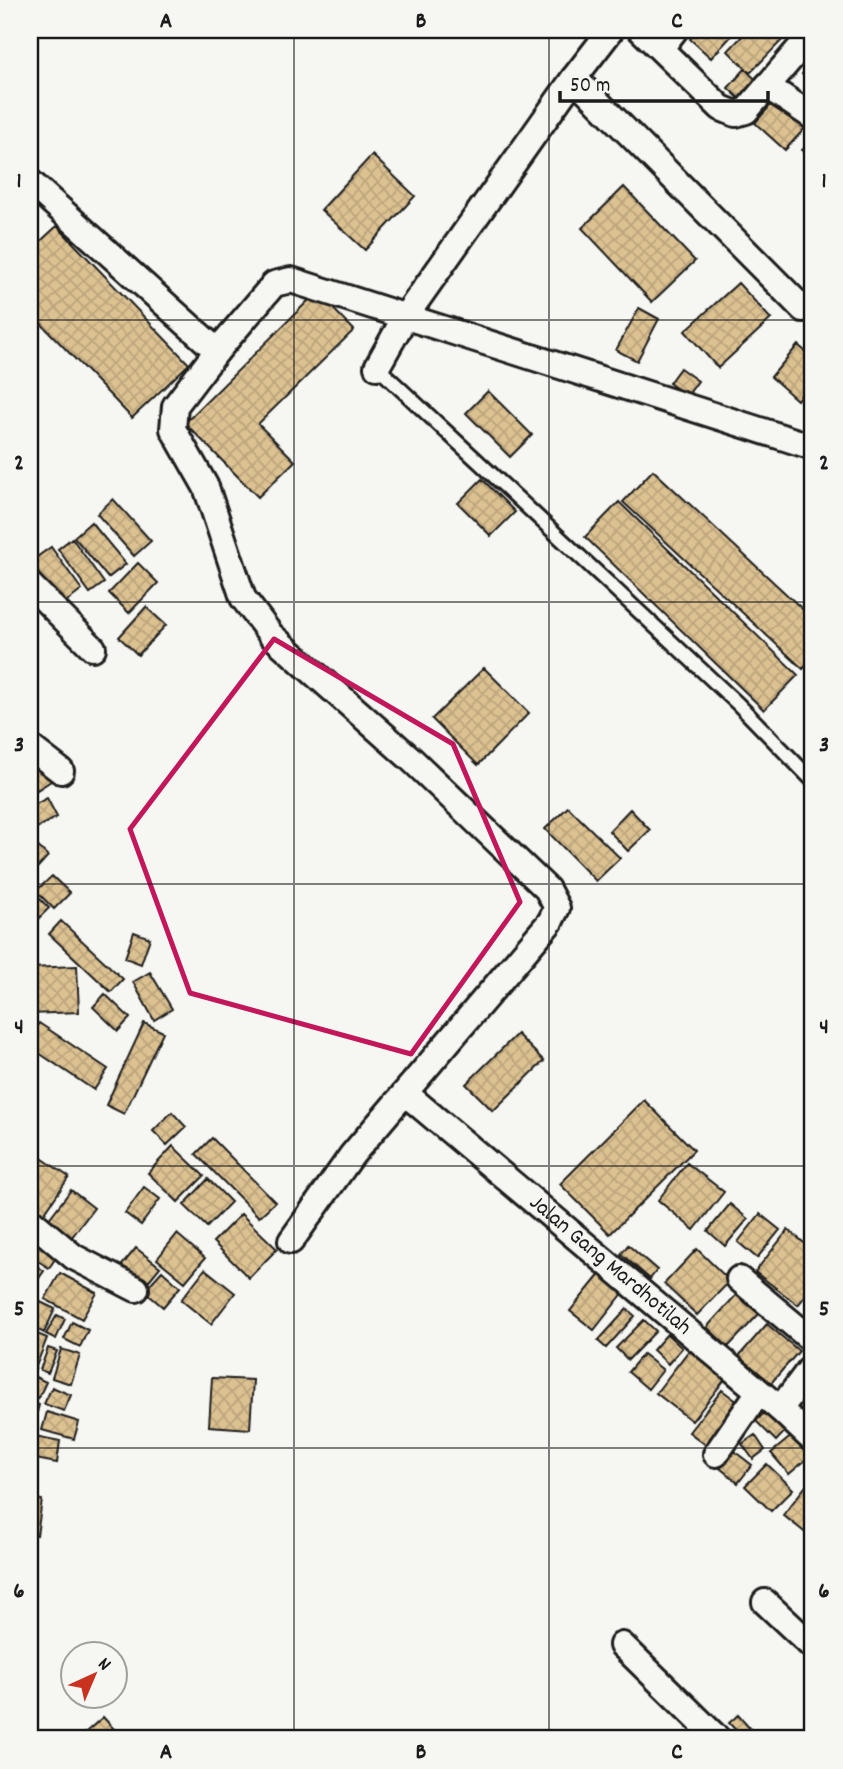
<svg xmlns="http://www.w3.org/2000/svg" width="843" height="1769" font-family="Dekko,sans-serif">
<defs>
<pattern id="building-cross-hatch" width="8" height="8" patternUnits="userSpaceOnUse" patternTransform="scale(1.75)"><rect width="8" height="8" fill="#dcc191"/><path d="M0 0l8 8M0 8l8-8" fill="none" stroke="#bca57c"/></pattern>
</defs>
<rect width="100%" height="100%" fill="#f6f6f2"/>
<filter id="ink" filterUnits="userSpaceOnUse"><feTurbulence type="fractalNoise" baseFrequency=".0143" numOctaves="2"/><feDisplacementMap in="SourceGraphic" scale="14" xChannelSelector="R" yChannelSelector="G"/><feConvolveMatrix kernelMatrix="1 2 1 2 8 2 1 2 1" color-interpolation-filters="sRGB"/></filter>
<g filter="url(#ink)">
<!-- building -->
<path fill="url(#building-cross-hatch)" stroke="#1c1c1c" stroke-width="2" d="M698 30H737L711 58 690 39Z
M748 30H792L750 73 728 51Z
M813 60V83L802 74Z
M745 69 759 83 742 101 728 88Z
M776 99 807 126 785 150 755 123Z
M813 140V163L802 150Z
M372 155 415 196 365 250 321 210Z
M624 187 695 261 652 302 582 228Z
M57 226 189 364 132 418 30 312V251Z
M738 283 771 319 718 368 685 331Z
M317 292 354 330 258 424 295 461 258 497 185 423Z
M639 308 659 319 637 361 616 350Z
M798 345 813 358V381L797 400 771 377Z
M680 368 698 381 687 396 669 383Z
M488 391 532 435 510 457 466 413Z
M653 470 813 619V658L803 669 623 502Z
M482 479 515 512 491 536 458 503Z
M113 499 151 541 134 556 97 514Z
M619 502 798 675 764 710 585 537Z
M91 522 126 564 108 578 74 537Z
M72 538 104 583 90 593 58 549Z
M51 547 82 590 62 605 30 562Z
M138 563 158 583 129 613 109 593Z
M146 607 166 625 138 655 119 637Z
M484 668 529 713 478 765 432 719Z
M42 761 54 779 37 790 30 779V769Z
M47 798 57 817 35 829 30 820V807Z
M568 807 620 858 596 881 545 829Z
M630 809 650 830 628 851 609 831Z
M30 839 48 856 30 876Z
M52 876 70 893 54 909 36 891Z
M30 889 49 908 31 926 30 924Z
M61 921 123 979 111 992 49 934Z
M134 932 150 938 141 964 125 958Z
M77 966 79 1012 30 1014V968Z
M150 972 172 1009 154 1020 133 982Z
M105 994 130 1018 118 1031 93 1007Z
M39 1023 108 1069 94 1090 30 1047V1036Z
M144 1023 163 1032 124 1114 106 1105Z
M517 1034 544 1061 493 1111 466 1084Z
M644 1100 694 1150 610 1234 560 1184Z
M172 1112 186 1127 167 1145 153 1131Z
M212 1138 275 1202 259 1217 196 1154Z
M173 1146 204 1176 178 1202 148 1173Z
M30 1150 69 1177 43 1215 30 1206Z
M687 1163 724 1192 694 1230 658 1200Z
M208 1179 231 1202 207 1227 184 1205Z
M144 1187 160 1199 141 1225 125 1213Z
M71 1190 94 1208 65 1246 42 1228Z
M730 1204 748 1219 725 1246 708 1231Z
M241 1214 277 1249 249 1278 213 1242Z
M760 1214 780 1230 757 1258 738 1242Z
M788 1230 813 1250V1286L798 1305 755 1272Z
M177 1234 205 1258 185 1282 157 1259Z
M30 1238 57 1256 49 1268 30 1256Z
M628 1245 657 1270 650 1279 621 1254Z
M136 1248 160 1267 142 1289 118 1270Z
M697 1249 730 1281 697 1315 664 1284Z
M30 1261 44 1271 30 1291Z
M205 1269 235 1293 211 1324 181 1300Z
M162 1271 180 1287 163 1307 144 1291Z
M60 1273 97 1293 82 1319 45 1299Z
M601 1273 624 1292 594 1330 570 1311Z
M737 1294 759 1314 728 1347 707 1327Z
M30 1297 55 1309 44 1333 30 1326Z
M627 1309 635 1316 606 1348 598 1341Z
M57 1315 65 1319 56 1339 46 1334Z
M644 1320 656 1331 628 1360 616 1348Z
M72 1322 88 1330 80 1347 64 1339Z
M767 1324 799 1351 771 1383 739 1356Z
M30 1331 47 1338 35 1369 30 1367Z
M667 1334 682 1348 668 1364 653 1350Z
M48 1348 57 1351 48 1373 40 1370Z
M61 1349 80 1355 71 1384 52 1378Z
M690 1349 726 1378 692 1421 656 1393Z
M643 1354 663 1370 648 1389 628 1372Z
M31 1375 46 1382 38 1399 30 1394Z
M212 1378 253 1380 250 1429 209 1426Z
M813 1383V1426L792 1405Z
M52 1387 71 1395 64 1411 44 1404Z
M722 1390 739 1403 706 1445 689 1432Z
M30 1401 39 1405 32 1429H30Z
M771 1406 791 1425 776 1441 756 1421Z
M47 1412 79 1422 74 1439 42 1430Z
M799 1430 813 1447V1454L789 1474 771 1453Z
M30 1435 60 1441 57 1463 30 1458Z
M755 1435 765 1450 753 1459 742 1444Z
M734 1451 752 1465 738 1483 720 1468Z
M767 1464 793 1489 771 1511 745 1486Z
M813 1477V1539L783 1515Z
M30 1498 42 1500 37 1535 30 1534Z
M738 1715 753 1732 744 1739 729 1723Z
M103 1717 123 1739H78Z"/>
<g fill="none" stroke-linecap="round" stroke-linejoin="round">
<defs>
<path id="service" d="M377 367 738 704 813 781"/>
<g id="minor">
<path d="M641 30 721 108 736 114 746 111 798 50"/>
<path d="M661 48 675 30"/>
<path d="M574 78 803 309"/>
<path d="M767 86 813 117"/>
<path d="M30 182 217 351"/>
<path d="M377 367 405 317 574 78 611 30"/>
<path d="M30 585 93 648"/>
<path d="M30 747 61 771"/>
<path id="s1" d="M405 1093 780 1409 813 1440"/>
<path d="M30 1220 74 1257 136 1289"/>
<path d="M291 1241 352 1155 550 922 557 908 547 889 411 759 271 635 243 598 206 487 173 429 175 406 217 351 274 284 291 280 813 447"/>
<path d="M739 1279 813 1341"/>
<path d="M780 1409 813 1365"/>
<path d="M716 1454 758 1393"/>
<path d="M765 1602 813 1647"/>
<path d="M622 1645 718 1739"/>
</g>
</defs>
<!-- service casing -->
<use href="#service" stroke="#1c1c1c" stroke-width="18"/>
<!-- minor casing -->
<use href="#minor" stroke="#1c1c1c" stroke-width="30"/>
<!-- service -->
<use href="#service" stroke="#f6f6f2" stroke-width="12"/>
<!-- minor -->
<use href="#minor" stroke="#f6f6f2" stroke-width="24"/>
</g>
</g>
<!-- marked area -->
<path fill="none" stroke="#c2185b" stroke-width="5" stroke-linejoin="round" d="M274 639 453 744 520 902 411 1054 190 993 130 829Z"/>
<!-- grid -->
<path fill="none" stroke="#1c1c1c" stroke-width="2" stroke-opacity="0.55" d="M294 30V1739M549 30V1739M30 320H813M30 602H813M30 884H813M30 1166H813M30 1448H813"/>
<g text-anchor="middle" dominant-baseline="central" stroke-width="6" stroke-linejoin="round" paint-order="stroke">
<!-- street labels -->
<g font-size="23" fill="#1c1c1c" stroke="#f6f6f2">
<text stroke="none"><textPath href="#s1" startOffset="268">Jalan Gang Mardhotilah</textPath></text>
</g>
</g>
<!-- margin -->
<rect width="843" height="1769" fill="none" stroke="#f6f6f2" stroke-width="77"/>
<!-- north arrow -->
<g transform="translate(94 1675) rotate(44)"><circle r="33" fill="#f6f6f2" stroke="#9f9f9c" stroke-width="2"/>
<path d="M0-5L12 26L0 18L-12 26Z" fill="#c8321e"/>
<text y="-10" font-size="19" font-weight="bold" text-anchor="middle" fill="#1c1c1c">N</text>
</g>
<!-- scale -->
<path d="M560 91v10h208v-10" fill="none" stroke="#1c1c1c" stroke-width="3.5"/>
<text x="570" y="91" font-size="21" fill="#1c1c1c" stroke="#f6f6f2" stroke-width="5" paint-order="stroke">50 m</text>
<rect x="38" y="38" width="766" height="1692" fill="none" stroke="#1c1c1c" stroke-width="2.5"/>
<g font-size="23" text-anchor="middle" font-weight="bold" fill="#1c1c1c">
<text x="166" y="27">A</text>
<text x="421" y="27">B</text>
<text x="677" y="27">C</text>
<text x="19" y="187">1</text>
<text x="824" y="187">1</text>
<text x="19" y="469">2</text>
<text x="824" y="469">2</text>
<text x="19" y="751">3</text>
<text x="824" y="751">3</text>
<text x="19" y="1033">4</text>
<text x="824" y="1033">4</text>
<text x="19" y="1315">5</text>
<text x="824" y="1315">5</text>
<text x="19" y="1597">6</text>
<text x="824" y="1597">6</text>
<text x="166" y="1758">A</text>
<text x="421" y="1758">B</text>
<text x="677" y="1758">C</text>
</g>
</svg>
